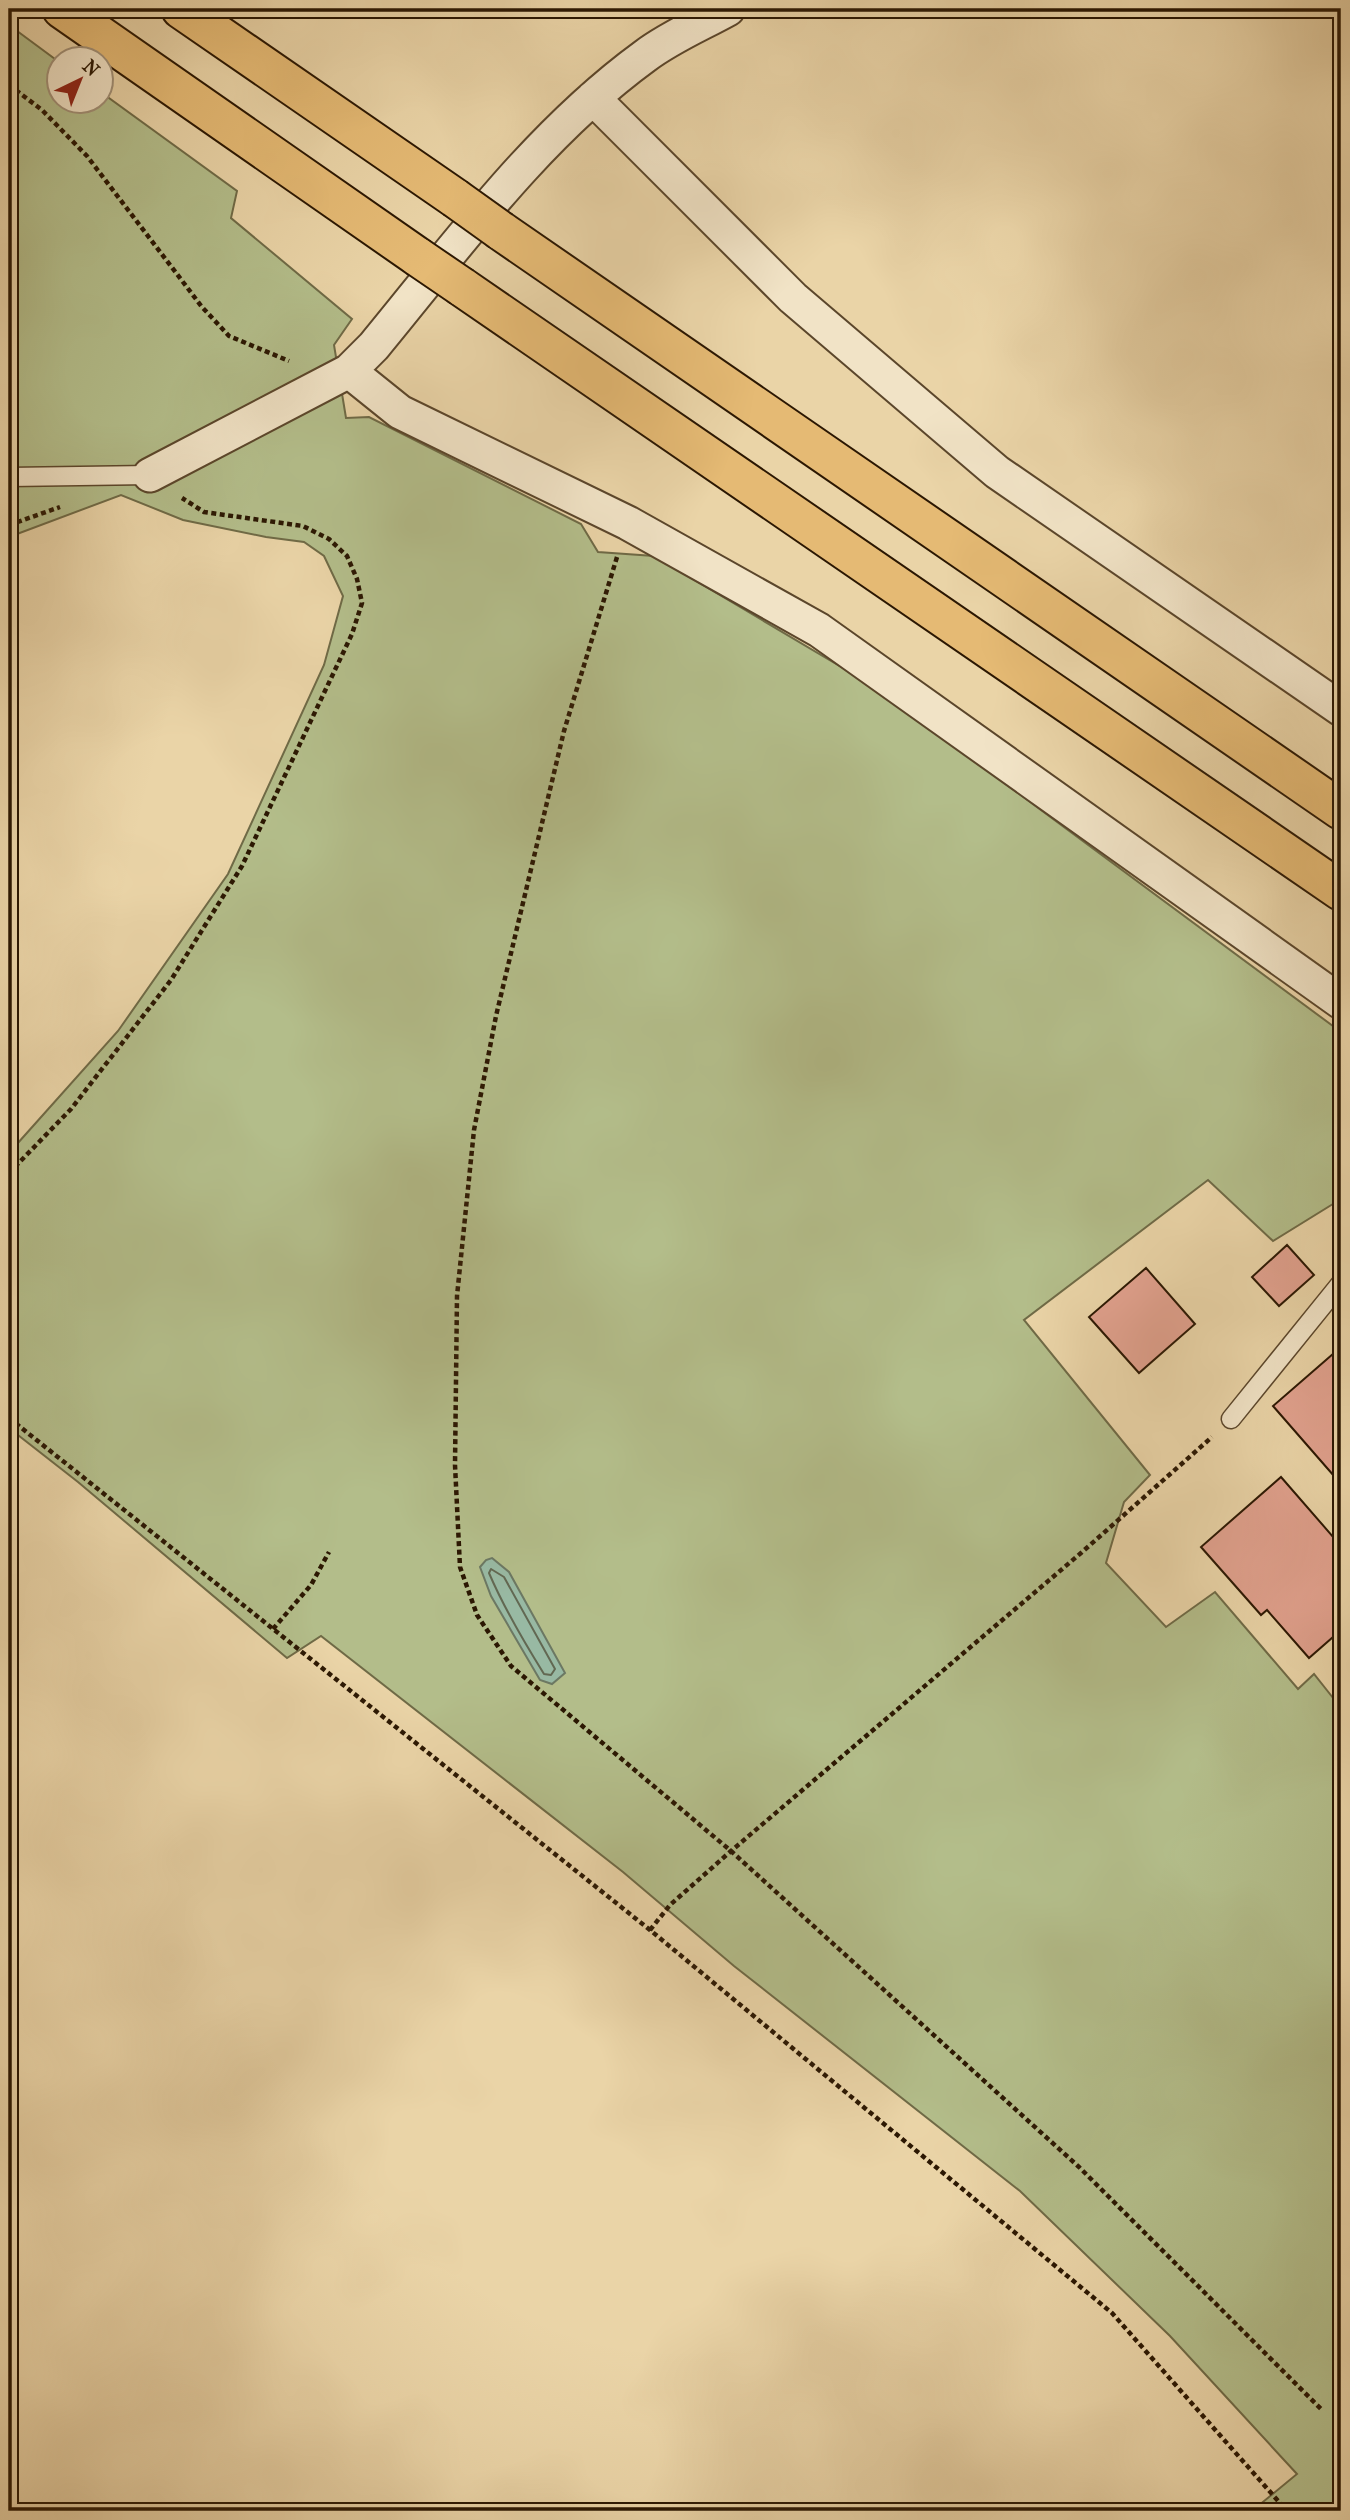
<svg xmlns="http://www.w3.org/2000/svg" width="1350" height="2520" font-family="'IM FELL French Canon',serif">
<rect width="100%" height="100%" fill="#ead4a7"/>
<filter id="stains"><feTurbulence type="fractalNoise" baseFrequency=".00286" numOctaves="4"/><feColorMatrix values="0 0 0 0 .2 0 0 0 0 .09 0 0 0 0 .02 0 0 0 .5 -.17"/></filter>
<radialGradient id="worn" r=".72"><stop offset=".6" stop-color="#630" stop-opacity="0"/><stop offset="1" stop-color="#630" stop-opacity=".3"/></radialGradient>
<!-- green -->
<path fill="#b3bd8a" stroke="#6f6a46" stroke-width="2" d="M9 25 59 62 60 102H102V93L237 191 231 218 352 319 334 345 346 418 369 417 581 524 598 552 654 556 848 671 926 725 1341 1032V1199L1273 1241 1208 1180 1024 1320 1150 1475 1124 1502 1106 1563 1166 1627 1215 1592 1298 1689 1314 1674 1341 1708V2511H1252L1297 2474 1170 2336 1020 2191 734 1966 623 1872 321 1636 287 1658 78 1482 9 1428V1153L118 1031 228 874 324 665 343 596 324 556 304 542 266 537 183 520 121 495 9 537Z"/>
<!-- water -->
<path fill="#98b9a3" stroke="#6c7863" stroke-width="2" d="M492 1558 509 1572 565 1673 552 1684 540 1680 491 1596 480 1567 486 1560Z"/>
<g fill="none" stroke-linecap="round" stroke-linejoin="round">
<!-- shore -->
<path stroke="#626852" stroke-width="2" d="M491 1569 504 1577 555 1669 551 1675 544 1674C524 1642 504 1608 489 1573Z"/>
</g>
<!-- building -->
<path fill="#e1a18e" stroke="#2b1702" stroke-width="2" d="M1287 1245 1314 1275 1279 1306 1252 1277Z
M1146 1268 1195 1324 1139 1373 1089 1317Z
M1341 1347V1484L1273 1406Z
M1281 1477 1341 1546V1630L1309 1658 1267 1610 1261 1615 1201 1547Z"/>
<g fill="none" stroke-linecap="round" stroke-linejoin="round">
<defs>
<path id="lane" d="M9 477 150 475
M1231 1419 1341 1283"/>
<path id="street" d="M593 98 793 298 997 472 1341 709
M349 371 400 412 628 523 819 630 1341 1002
M150 475 349 371 374 346C458 244 538 134 645 56 670 37 701 24 728 9"/>
<path id="highway" d="M62 9 418 257
M181 9 455 198
M501 231 1341 810
M462 287 1341 891"/>
</defs>
<!-- lane casing -->
<use href="#lane" stroke="#5b462b" stroke-width="21"/>
<!-- street casing -->
<use href="#street" stroke="#5b462b" stroke-width="37"/>
<!-- highway casing -->
<use href="#highway" stroke="#2b1702" stroke-width="42"/>
<!-- path -->
<path stroke="#2b1702" stroke-width="4.5" stroke-dasharray="5 3.5" stroke-linecap="butt" d="M9 85 42 110 87 156 202 307 229 336 289 361
M9 525 60 507
M617 557 564 731 496 1016 474 1130 457 1296 455 1465 460 1567 477 1615 511 1666 731 1851 1079 2167 1322 2410
M9 1173 71 1109 171 980 242 866 352 634 362 603 357 579 347 556 329 539 303 526 204 512 182 498
M9 1418 650 1930 1112 2313 1287 2511
M273 1629 311 1585 329 1552
M650 1930 670 1905 731 1851 1081 1553 1212 1437"/>
<!-- lane -->
<use href="#lane" stroke="#f1e3c6" stroke-width="18"/>
<!-- street -->
<use href="#street" stroke="#f1e3c6" stroke-width="33"/>
<!-- highway -->
<use href="#highway" stroke="#e5ba74" stroke-width="38"/>
<defs>
<path id="highway-bridge" d="M455 198 501 231
M418 257 462 287"/>
</defs>
<!-- highway-bridge casing -->
<use href="#highway-bridge" stroke="#2b1702" stroke-width="42" stroke-linecap="butt"/>
<!-- highway-bridge -->
<use href="#highway-bridge" stroke="#e5ba74" stroke-width="38"/>
</g>
<!-- margin -->
<rect width="1350" height="2520" fill="none" stroke="#ead4a7" stroke-width="35"/>
<rect x="10" y="10" width="1329" height="2499" fill="none" stroke="#2b1702" stroke-width="3.5"/>
<rect x="18" y="18" width="1315" height="2485" fill="none" stroke="#2b1702" stroke-width="2"/>
<!-- north arrow -->
<g transform="translate(80 80) rotate(43)"><circle r="33" fill="#f1e3c6" stroke="#a29178" stroke-width="2"/>
<path d="M0-5L12 26L0 18L-12 26Z" fill="#8f2418"/>
<text y="-10" font-size="19" font-weight="bold" text-anchor="middle" fill="#2b1702">N</text>
</g>
<rect width="100%" height="100%" filter="url(#stains)"/>
<rect width="100%" height="100%" fill="url(#worn)"/>
</svg>
